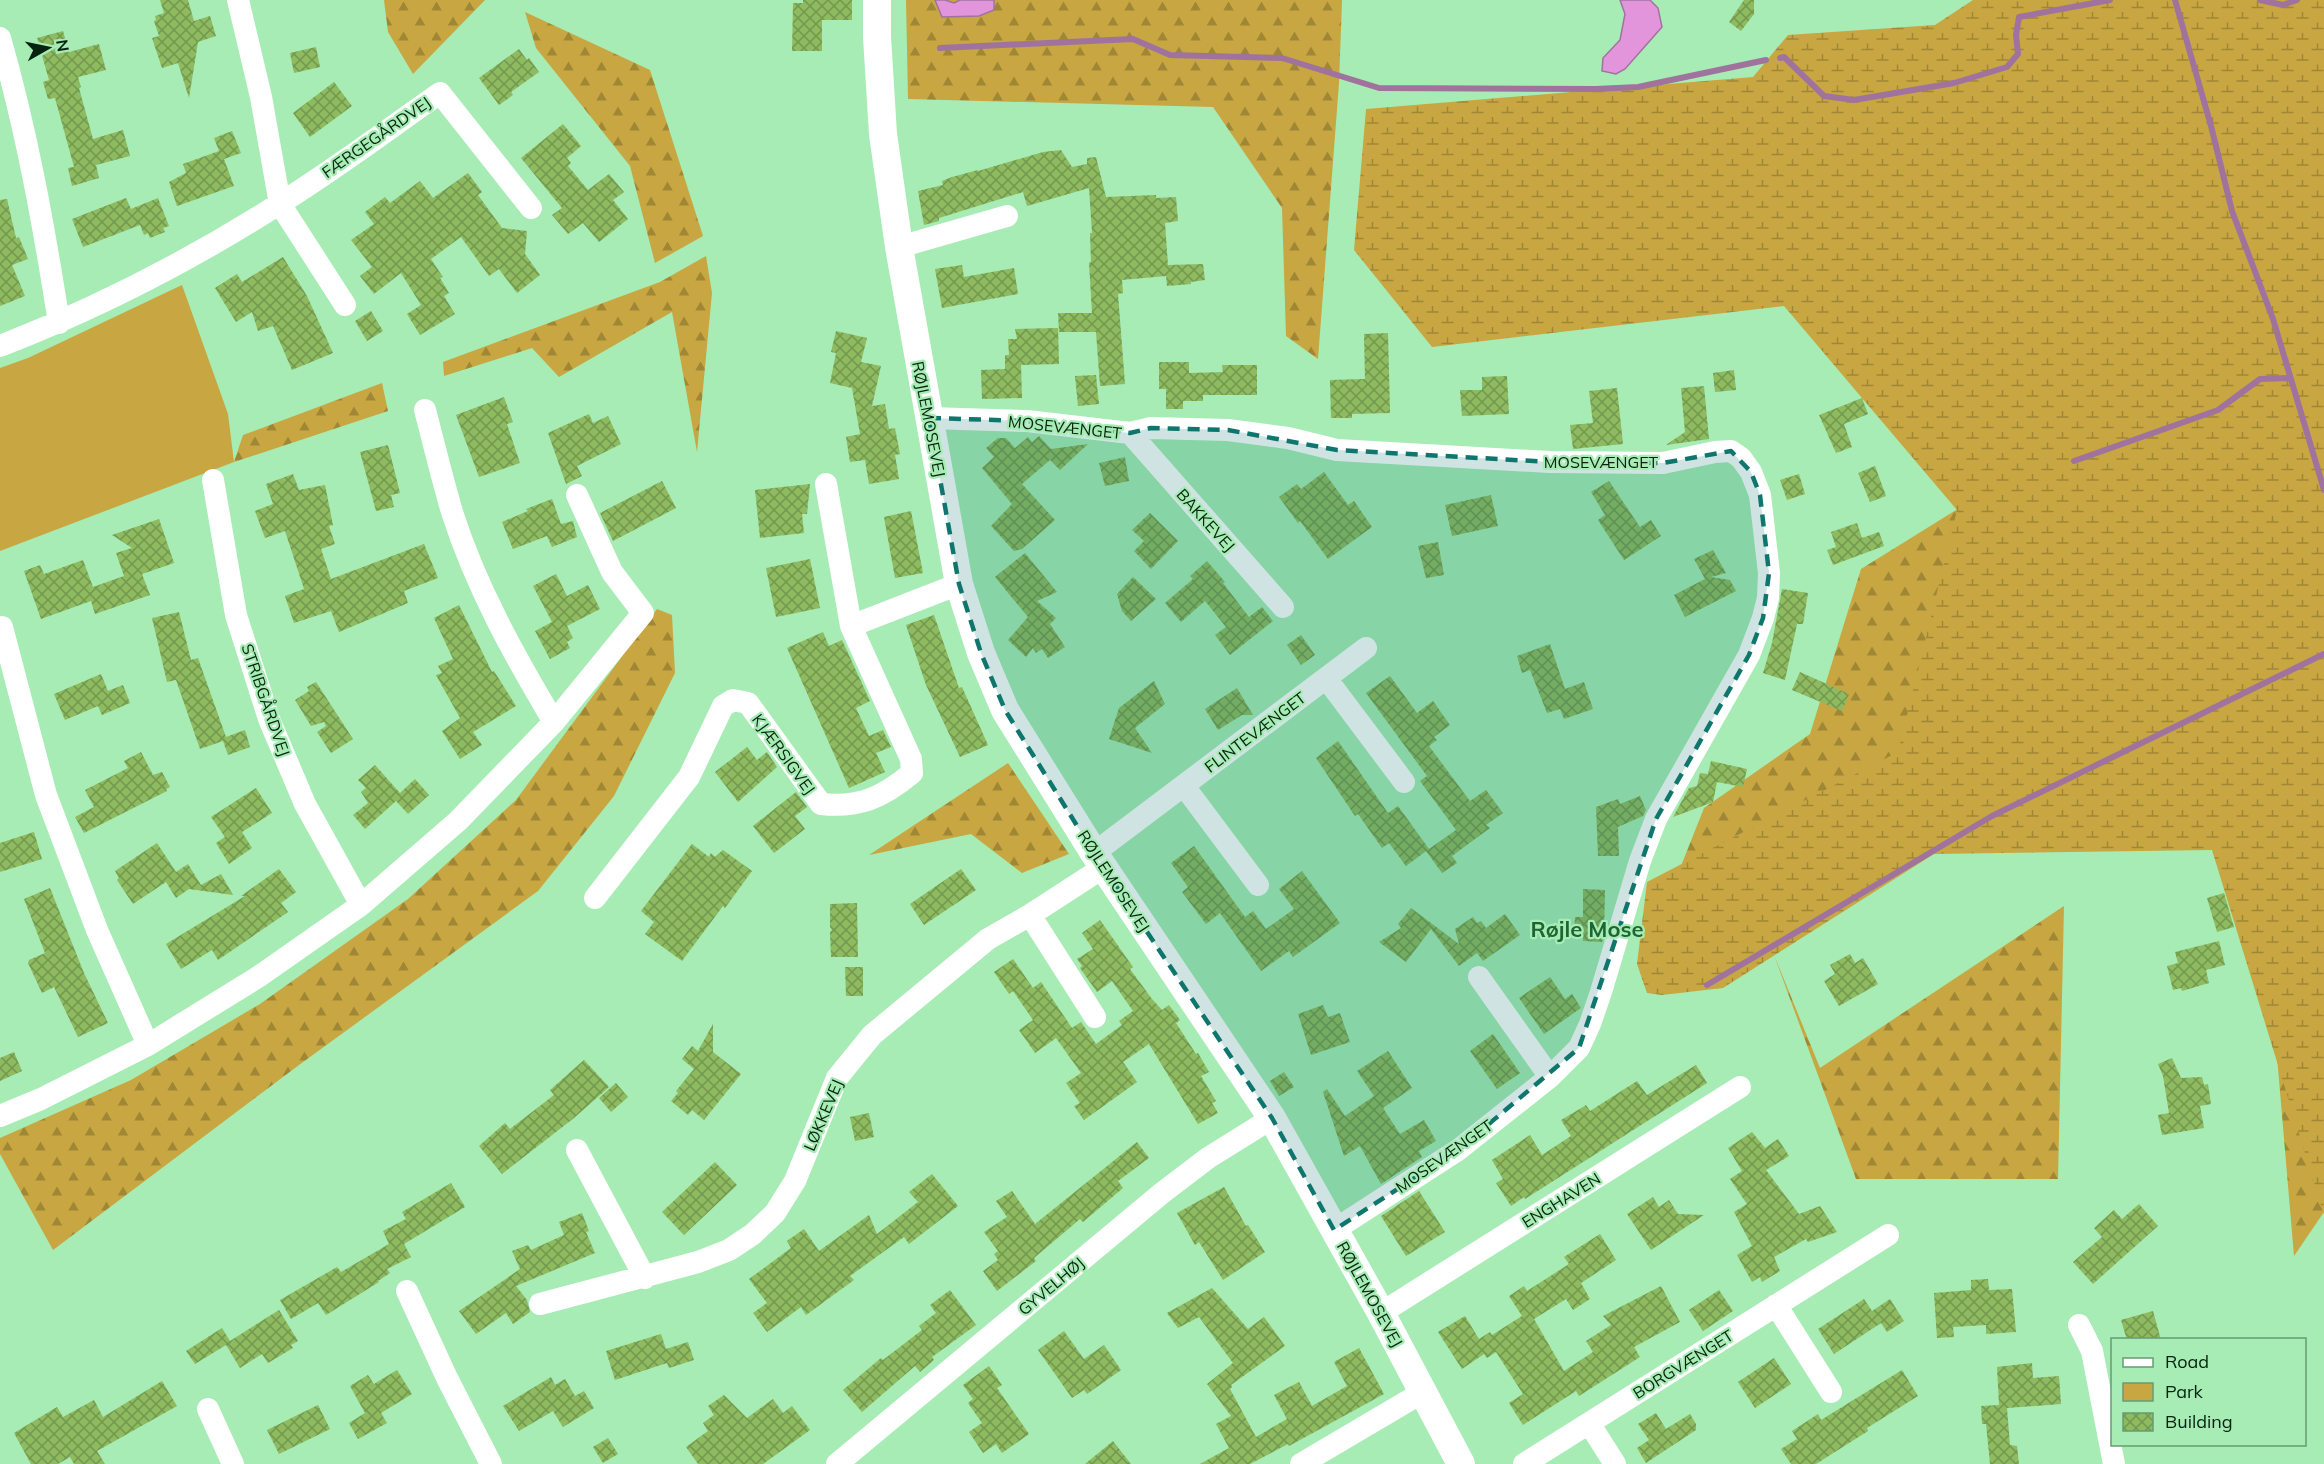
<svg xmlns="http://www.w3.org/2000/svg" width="2324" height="1464" font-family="Mulish,sans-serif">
<defs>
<pattern id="forest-firs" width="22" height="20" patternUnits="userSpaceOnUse" patternTransform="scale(1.5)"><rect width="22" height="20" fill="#c8a641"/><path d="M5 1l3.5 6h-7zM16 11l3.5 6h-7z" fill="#a08735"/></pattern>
<pattern id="wetland-marsh" width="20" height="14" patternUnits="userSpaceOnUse" patternTransform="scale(1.5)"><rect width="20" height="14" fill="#c8a641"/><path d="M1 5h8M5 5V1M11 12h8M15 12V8" fill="none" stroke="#a08735"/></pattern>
<pattern id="building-cross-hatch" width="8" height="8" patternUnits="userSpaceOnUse" patternTransform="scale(1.5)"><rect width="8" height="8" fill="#8eba60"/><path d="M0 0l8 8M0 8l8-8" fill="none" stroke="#72974e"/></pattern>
</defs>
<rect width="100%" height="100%" fill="#a6ecb4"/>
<!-- forest -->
<path fill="url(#forest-firs)" d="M384 0H485L413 74 388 32Z
M906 0H1342L1339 83 1318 359 1286 336 1282 208 1213 107 908 99Z
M525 12 650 70 703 236 655 263 630 166 536 48Z
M706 256 712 293 697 452 672 312 559 377 532 348 444 376 443 362 660 282Z
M382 383 388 411 234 462 243 435Z
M1977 497 2262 604 1681 866 1704 808 1810 734 1861 569Z
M657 609 672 615 675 673 614 796 538 891 299 1065 53 1250 0 1154V1138L131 1080 260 1004 408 899 516 800Z
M1008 763 1069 854 1022 873 971 834 869 855Z
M2264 904 2324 1212 2294 1256Z
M2064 906 2058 1179H1856L1774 955 1820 1068Z"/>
<!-- wetland -->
<path fill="url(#wetland-marsh)" d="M1973 0H2324V1215L2212 850 1934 854 1723 988 1662 995 1647 993 1637 964 1647 882 1898 752 1957 510 1784 306 1432 347 1354 250 1366 109 1753 77 1788 35 1935 25Z"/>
<!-- park -->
<path fill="#c8a641" d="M182 285 228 414 234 462 0 551V368L28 358Z"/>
<!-- water -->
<path fill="#e295db" stroke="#a0739e" stroke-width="1.5" d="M935 0H945L954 3 960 0H994V10L979 16 942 17Z
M1620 0H1650L1658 8 1662 27 1625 69 1616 74 1602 71 1603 58 1620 40 1625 14Z"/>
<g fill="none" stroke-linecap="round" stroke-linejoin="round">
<!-- stream -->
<path stroke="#a0739e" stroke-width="6" d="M2175 0 2211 126 2232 211 2273 319 2324 490
M2260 0 2283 5 2297 0
M940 48 1133 39 1170 55 1282 58 1379 88 1596 89 1638 87 1766 60
M1780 58 1784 57 1824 96 1854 100 1954 83 2007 67 2018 54 2016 35 2019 17 2110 0
M2074 461 2218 410 2260 379 2290 378
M1707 985 1992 816 2324 654"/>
</g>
<!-- building -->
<path fill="url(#building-cross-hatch)" d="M160 0H188L194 21 210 16 216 36 198 42 189 98 178 63 162 68 152 38 159 36 154 21 156 20 155 16 164 13Z
M803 0H852V20H822V51H792L793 3H803Z
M1744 0H1754V14L1741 31 1729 22Z
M63 31 69 52 99 44 106 70 78 77 81 87 79 88 93 139 123 130 130 156 96 165 99 178 72 186 68 168 74 167 55 98 48 99 43 82 49 80 37 38Z
M316 47 320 67 294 73 290 53Z
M519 49 527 60 529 58 539 72 511 92 513 95 499 105 479 78Z
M334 82 352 106 310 137 293 113Z
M563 124 581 146 567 158 571 163 568 166 588 190 609 174 624 192 613 200 628 219 599 242 583 223 568 234 552 215 562 208 521 158Z
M232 131 241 153 224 159 234 186 177 206 169 182 186 173 183 164 219 151 214 138Z
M1061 150 1072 167 1087 164V158L1096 157 1106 197 1156 195V198L1176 197 1178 221 1165 223 1168 265 1203 264 1205 280 1191 282V284L1167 286 1166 276 1122 280 1123 293 1118 294 1125 384 1100 386 1096 332H1059L1058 313H1092L1089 263 1091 262 1090 233H1092L1089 188 1027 206 1023 192 939 218V221L924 225 918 191 943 185 942 181 952 177 978 170V171L1043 152Z
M468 173 482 192 478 195 502 228 527 231 525 254 540 275 517 293 499 269 489 276 461 237 431 259 443 277 440 278 449 293 444 296 455 314 420 335 407 314 421 305 401 273 374 294 360 276 372 267 351 240 374 224 365 212 385 197 390 203 420 181 433 198Z
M126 198 131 209 158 198 169 226 163 228 165 232 150 238 148 233 144 235 140 225 83 247 72 219Z
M7 199 16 238 19 237 28 259 12 265 25 296 0 306V200Z
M283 257 307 296 333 353 292 370 273 326 258 331 252 312 236 322 215 288 237 274 242 282Z
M962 265 964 277 1014 268 1018 294 942 308 935 269Z
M371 311 383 331 367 341 355 321Z
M1058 328 1059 364 1021 365 1022 398 982 399 981 370 1005 369V355H1009L1008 339H1017L1015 329Z
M836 331 867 338 861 362 881 366 872 406 885 404 889 429 895 428 900 454 895 455 899 479 869 484 865 460 850 462 846 437 860 434 852 388 830 383 836 353 831 352Z
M1388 333 1390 413 1352 414V418H1331L1330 380 1365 379 1364 334Z
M1159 362H1189V373L1223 372 1222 365H1257V395H1203V401H1183V409H1166V389H1159Z
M1734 370 1736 390 1715 392 1713 373Z
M1096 375 1099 404 1078 406 1075 376Z
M1507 376 1509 414 1462 416 1460 390H1482V377Z
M1704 386 1709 439 1666 445 1685 432 1681 388Z
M1617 388 1623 444 1573 449 1570 425 1593 423 1589 391Z
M504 397 513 422 507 424 520 463 479 477 456 415Z
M1862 398 1868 414 1844 424 1852 447 1836 453 1819 415Z
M589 414 593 423 608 416 621 444 577 466 582 476 566 484 548 433Z
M1039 436 1051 449 1088 444 1060 470 1050 460 1022 484 1055 520 1022 549 1014 551 991 526 1012 504 982 468 994 457 986 448 998 438H1006L1015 448 1028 437 1032 442Z
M388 445 400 493 391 495 394 507 376 511 360 452Z
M1125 457 1129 481 1105 486 1099 463Z
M1875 466 1886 496 1870 502 1858 473Z
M1324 472 1348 505 1354 501 1372 527 1328 559 1300 521 1298 523 1279 497 1297 484 1301 489Z
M293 474 299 490 325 485 333 525 329 526 335 544 321 549 331 579 424 544 438 578 404 591 408 603 339 632 331 611 294 623 285 596 304 589 285 531 265 538 255 511 273 504 266 484Z
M1799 474 1805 494 1787 500 1780 480Z
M662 481 676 508 613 541 600 513Z
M1609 481 1640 527 1651 520 1661 536 1624 560 1598 520 1605 515 1591 492Z
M810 484 807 514H802L804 533 760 538 755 490Z
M1491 495 1498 526 1452 536 1445 505Z
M552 499 561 524 573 521 577 537 552 547 547 536 513 549 502 522 528 511 526 509Z
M911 511 923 573 895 578 884 517Z
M1150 513 1178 541 1151 569 1134 551 1144 541 1132 530Z
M159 519 174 563 142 574 150 595 95 614 91 601 41 619 24 571 40 565 44 574 83 560 93 587 124 576 116 553 132 548 112 535Z
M1857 523 1862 538 1879 532 1884 546 1833 565 1827 550 1836 547 1831 532Z
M1438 542 1444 575 1426 578 1418 546Z
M1713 550 1726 573 1711 577 1730 580 1736 591 1685 617 1674 595 1705 579 1694 559Z
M1025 553 1057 592 1037 601 1056 618 1050 624 1065 647 1048 658 1042 649 1036 653 1033 648 1026 657 1008 640 1028 617 995 577Z
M810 559 820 608 776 617 766 568Z
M1207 561 1225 582 1223 583 1249 617 1262 607 1273 621 1230 655 1215 635 1226 627 1205 601 1181 622 1165 603 1193 579 1190 576Z
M556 574 567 596 588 585 600 609 567 626 573 638 567 642 570 648 550 659 535 631 552 622 533 586Z
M1133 577 1156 599 1131 621 1122 611 1117 594Z
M1782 589 1808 593 1803 624H1797L1785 680 1763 673 1772 643Z
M459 605 492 672 494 671 516 706 473 732 482 745 460 759 442 731 460 718 436 675 442 673 438 666 453 659 434 618Z
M179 612 191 660 198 658 226 737 245 730 250 747 228 755 223 741 200 749 176 680 167 682 152 618Z
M934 615 959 688 962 687 988 745 960 757 926 685 906 625Z
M823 632 829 646 842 640 870 701 856 708 869 736 883 730 891 747 876 753 885 772 849 788 787 648Z
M1301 635 1315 655 1301 665 1287 645Z
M1550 644 1565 689 1584 682 1593 709 1564 719 1560 709 1547 713 1530 670 1522 673 1517 656Z
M1800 672 1849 694 1842 711 1792 690Z
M101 674 108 691 123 685 130 703 102 715 98 706 65 720 54 694Z
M1390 676 1417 713 1433 701 1450 725 1434 737 1437 740 1429 746 1470 801 1486 790 1503 813 1486 825 1490 828 1452 856 1457 863 1442 873 1426 851 1456 830 1420 781 1427 776 1366 693Z
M1154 681 1165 704 1135 728 1152 753 1109 739 1119 708Z
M316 682 353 739 331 753 317 732 326 726 324 722 311 726 295 700 309 691 307 687Z
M1237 688 1253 715H1242L1218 730 1205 709Z
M1338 741 1388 813 1398 806 1429 849 1406 866 1389 843 1382 848 1358 814 1355 816 1316 758Z
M747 747 757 760 767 752 777 767 738 802 715 772Z
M141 752 153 775 162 772 170 787 166 789 167 791 84 833 75 817 94 807 85 790 128 768 124 761Z
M1711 761 1747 769 1743 787 1717 782 1713 802 1673 817 1689 788 1697 786 1700 773 1708 774Z
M375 765 400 793 415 779 429 795 408 814 396 801 365 829 353 815 368 803 361 792 366 788 358 780Z
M256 788 272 813 242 832 252 848 229 864 216 843 225 837 211 817Z
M796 792 807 807 795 816 805 829 774 853 753 826Z
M1640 796 1646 810 1643 816 1618 827 1619 856H1598L1596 807 1618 799 1620 804Z
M34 832 42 859 0 872V843Z
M157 843 176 872 188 864 201 885 221 874 233 895 189 889 176 898 166 882 133 904 117 880 119 878 115 871Z
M692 844 709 857 711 853 715 857 723 850 752 871 725 908 723 906 682 961 645 934 654 922 641 911Z
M1194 846 1245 917 1253 911 1266 929 1294 909 1279 889 1302 871 1340 923 1293 957 1289 951 1261 971 1220 913 1206 924 1182 892 1188 887 1171 863Z
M279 869 296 892 281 903 288 912 218 960 212 950 181 969 166 944 245 896H241Z
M961 869 976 890 924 925 910 904Z
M50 888 84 973 108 1023 78 1037 54 987 42 993 28 963 29 960 45 953 24 899Z
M1583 889 1605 890 1604 934 1602 942 1583 941V933H1574L1575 917H1583Z
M2224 893 2234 927 2217 932 2207 898Z
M857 903 858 957H831L830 932 832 930 830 927V904Z
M1411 908 1459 944 1455 929 1473 917 1477 923 1481 921 1486 928 1505 914 1520 935 1483 961 1477 953 1459 966 1431 929 1406 962 1379 942 1401 928 1398 924Z
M1100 920 1133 967 1130 969 1152 999 1162 1010 1169 1005 1180 1020 1176 1023 1196 1054 1198 1053 1209 1072 1201 1076 1216 1101 1212 1103 1218 1113 1198 1124 1149 1044 1123 1062 1137 1082 1084 1120 1074 1106 1080 1103 1066 1083 1081 1073 1056 1038 1035 1053 1019 1030 1033 1020 1013 991 1009 994 994 972 1013 959 1033 988 1041 982 1072 1028 1081 1022 1096 1044 1122 1025 1119 1021 1133 1011 1112 981 1097 992 1080 968 1082 966 1077 959 1093 949 1082 933Z
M2219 941 2225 965 2206 970 2209 983 2182 991 2181 988 2173 990 2167 966 2178 963 2175 952Z
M1850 954 1855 963 1863 958 1878 984 1839 1006 1824 981 1835 974 1830 965Z
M845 967H863V996H846Z
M1550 977 1565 999 1572 994 1581 1008 1544 1034 1519 998Z
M1323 1005 1328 1017 1340 1013 1350 1042 1311 1055 1298 1014Z
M713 1024V1052L741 1074 704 1120 692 1110 688 1115 671 1101 678 1093 676 1091 694 1069 682 1059 692 1046 698 1051Z
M1493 1034 1520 1073 1497 1089 1470 1051Z
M1388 1051 1412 1088 1383 1108 1400 1134 1424 1120 1436 1141 1419 1151 1422 1157 1381 1184 1360 1146 1344 1156 1323 1092 1327 1089 1345 1116 1374 1096 1357 1071Z
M14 1052 22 1071 0 1081V1058Z
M2172 1058 2181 1078 2202 1077 2204 1085 2208 1084 2211 1104 2200 1106 2204 1128 2162 1135 2158 1115 2169 1113 2163 1076 2158 1064Z
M584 1060 609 1087 574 1118 502 1174 479 1146 505 1123 510 1129 554 1095 550 1090Z
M1696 1065 1707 1083 1525 1199 1524 1197 1511 1206 1496 1183 1503 1179 1492 1160 1530 1135 1542 1155 1571 1136 1561 1120 1583 1107 1586 1105 1590 1111 1637 1081 1647 1095Z
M1284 1072 1294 1087 1279 1096 1270 1081Z
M616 1083 628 1097 611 1112 599 1098Z
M869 1113 874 1137 855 1141 850 1117Z
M1752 1132 1765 1148 1778 1139 1789 1156 1766 1170 1799 1214 1820 1206 1837 1232 1808 1242 1806 1239 1774 1257 1780 1271 1762 1282 1760 1277 1752 1282 1737 1255 1752 1246 1734 1212 1747 1204 1730 1179 1742 1171 1728 1148Z
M1137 1142 1149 1158 1118 1181 1123 1188 1083 1222 1080 1219 1034 1258 1036 1261 997 1291 983 1271 998 1260 994 1254 998 1251 984 1232 1007 1217 996 1201 1012 1191 1035 1224Z
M715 1162 737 1185 684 1235 662 1212Z
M932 1174 958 1206 909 1244 904 1237 850 1276 854 1280 806 1315 801 1307 767 1332 753 1313 767 1303 749 1279 791 1248 787 1241 804 1229 819 1251 869 1215 877 1234 918 1202 909 1192Z
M451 1183 465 1207 404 1244 411 1257 387 1269 390 1273 378 1281 379 1282 326 1315 318 1303 291 1319 280 1300 337 1267 341 1272 389 1244 383 1231 406 1219 402 1212Z
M1224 1187 1246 1226 1248 1225 1265 1252 1223 1280 1199 1242 1195 1245 1177 1213Z
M1419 1191 1445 1232 1406 1256 1381 1216Z
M1653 1197 1659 1207 1669 1200 1678 1214 1704 1215 1651 1250 1627 1214Z
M2139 1204 2158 1226 2093 1284 2073 1262 2102 1237 2094 1228 2114 1210 2122 1219Z
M582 1213 589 1231 586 1232 595 1253 516 1286 527 1300 530 1312 513 1324 506 1313 476 1334 459 1311 520 1269 512 1251 528 1245 531 1250 564 1235 559 1222Z
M1600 1234 1616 1260 1581 1283 1590 1299 1573 1310 1566 1299 1534 1319 1564 1371 1593 1352 1586 1341 1611 1325 1603 1316 1661 1286 1680 1322 1634 1347 1640 1357 1579 1396 1576 1391 1523 1425 1509 1403 1523 1394 1496 1352 1487 1358 1484 1354 1462 1369 1438 1332 1465 1316 1479 1339 1490 1332 1492 1335 1522 1316 1509 1296 1524 1286 1527 1291 1569 1264 1564 1257Z
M1988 1279 1989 1290 2012 1289 2016 1332 1986 1334V1325L1953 1327 1954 1337 1937 1338 1934 1293 1971 1290V1280Z
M1212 1288 1248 1329 1264 1317 1285 1346 1231 1385 1232 1387 1230 1389 1256 1437 1287 1419 1274 1395 1299 1382 1312 1406 1347 1386 1334 1362 1359 1348 1384 1394 1289 1446 1288 1444 1250 1464H1200L1229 1448 1216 1424 1231 1416 1207 1384 1233 1363 1199 1317 1178 1328 1167 1313Z
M950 1290 976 1325 932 1357 934 1360 920 1372 915 1366 862 1412 843 1390 881 1358 883 1360 922 1330 919 1326 936 1313 930 1305Z
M1719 1290 1733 1311 1703 1331 1689 1310Z
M1864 1299 1872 1311 1890 1299 1904 1321 1887 1332 1881 1323 1834 1354 1818 1329Z
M279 1310 298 1341 291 1345 293 1348 268 1363 262 1354 240 1368 226 1345 195 1364 186 1351 222 1328 230 1341Z
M2153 1311 2161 1340H2127L2121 1320Z
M1064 1331 1084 1359 1104 1345 1121 1370 1087 1394 1084 1390 1072 1398 1038 1350Z
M661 1334 666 1349 688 1342 694 1360 669 1368 667 1363 615 1380 606 1351Z
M1774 1358 1791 1384 1755 1408 1738 1382Z
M2032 1363 2033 1378 2059 1376 2061 1404 2007 1408 2010 1445 2017 1446 2019 1464H1990L1986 1424H1982L1981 1406 1999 1405 1997 1367Z
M989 1366 1002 1385 997 1388 1029 1434 1002 1453 996 1444 983 1453 969 1432 982 1423 968 1403 973 1399 963 1385Z
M397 1370 412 1394 381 1413 387 1423 358 1439 349 1423 365 1413 350 1386 368 1375 374 1384Z
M1902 1370 1918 1396 1867 1428 1868 1431 1816 1464H1791L1781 1449 1797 1439 1792 1431 1818 1414 1821 1420Z
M551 1377 555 1385 565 1379 575 1396 584 1391 594 1408 563 1427 553 1411 519 1431 503 1406Z
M162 1381 177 1406 97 1451 105 1464H74L70 1457 58 1464H31L14 1433 57 1407 63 1417 94 1400 103 1417Z
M724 1395 747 1418 773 1399 783 1413 792 1406 810 1430 763 1464H698L686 1447 708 1431 703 1423 714 1415 708 1406Z
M318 1405 330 1429 279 1454 267 1430Z
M1656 1413 1666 1429 1690 1414 1696 1424V1430L1646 1463 1637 1448 1649 1440 1638 1424Z
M608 1438 618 1454 603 1463 593 1447Z
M1113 1441 1131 1464H1085Z"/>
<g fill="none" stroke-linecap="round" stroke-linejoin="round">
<!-- minor -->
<path stroke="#fff" stroke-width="22" d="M238 0 261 97 280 204 345 305
M0 38C27 132 44 227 59 323
M899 247 1007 216
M0 346C98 308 191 260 279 204 334 170 387 130 440 93L531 208
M425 410C434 444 442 478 452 512 476 587 514 655 554 722
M929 418 1027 421 1130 433 1151 428 1228 430 1288 438 1337 450 1550 462 1663 463 1715 452 1731 451 1741 458 1751 472 1760 495 1769 573 1768 598 1763 618 1749 655 1656 819 1640 861 1601 992 1590 1024 1579 1048 1550 1077 1458 1150 1334 1230
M1130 433 1283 607
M213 480 236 615 269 719 305 804 361 905
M826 484 851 626
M2 627 46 795 97 930 148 1045
M1326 678 1404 782
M1184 786 1258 885
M1094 853 1366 648
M595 898 689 777 723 706 733 700 748 703 821 804C859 808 882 798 912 773L911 759 851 626 959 584
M1030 915 1095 1017
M1479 977 1550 1077
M0 1116 41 1099 148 1045 258 977 361 905 458 821 554 722 643 613 612 572 577 495
M577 1150 645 1278
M407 1291 447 1378 491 1464
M540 1304 698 1262 729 1250 753 1234 775 1213 795 1181 837 1078 872 1035 988 939 1030 915 1104 867
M1776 1305 1831 1392
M1381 1313 1740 1087
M2079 1325 2092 1351 2114 1464
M208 1409 233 1464
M1589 1423 1615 1464
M837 1464 1162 1193 1208 1158 1272 1118
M1301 1464 1423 1392
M1524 1464 1888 1235"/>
<!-- tertiary -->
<path stroke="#fff" stroke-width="28" d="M877 0V37L883 134 899 247 959 584 981 653 1005 710 1094 853 1272 1118 1381 1313 1461 1464"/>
</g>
<!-- marked area -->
<path fill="#0f766e" fill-opacity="0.2" stroke="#0f766e" stroke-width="4.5" stroke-dasharray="12 8" stroke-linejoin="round" d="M929 418 1027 421 1130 433 1151 428 1228 430 1337 450 1550 462 1663 463 1731 451 1751 472 1760 495 1769 573 1763 618 1749 655 1656 819 1579 1048 1458 1150 1334 1230 1272 1118 1094 853 1005 710 981 653 959 584Z"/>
<g text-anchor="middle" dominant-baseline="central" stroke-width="4.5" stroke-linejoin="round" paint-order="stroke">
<!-- street labels -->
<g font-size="16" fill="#06230f" stroke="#a6ecb4">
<text transform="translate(376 137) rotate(-35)">FÆRGEGÅRDVEJ</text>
<text transform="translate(929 419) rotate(79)">RØJLEMOSEVEJ</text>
<text transform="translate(1065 427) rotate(6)">MOSEVÆNGET</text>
<text x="1601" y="462">MOSEVÆNGET</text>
<text transform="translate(1206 520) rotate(48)">BAKKEVEJ</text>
<text transform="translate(266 700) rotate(71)">STRIBGÅRDVEJ</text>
<text transform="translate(1255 732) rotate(-37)">FLINTEVÆNGET</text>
<text transform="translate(784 754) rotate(54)">KJÆRSIGVEJ</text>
<text transform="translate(1114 881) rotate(57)">RØJLEMOSEVEJ</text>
<text transform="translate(823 1115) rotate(-67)">LØKKEVEJ</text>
<text transform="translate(1444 1156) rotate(-35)">MOSEVÆNGET</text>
<text transform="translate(1561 1200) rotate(-32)">ENGHAVEN</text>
<text transform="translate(1051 1286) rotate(-40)">GYVELHØJ</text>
<text transform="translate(1370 1294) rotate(61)">RØJLEMOSEVEJ</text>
<text transform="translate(1683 1364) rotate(-32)">BORGVÆNGET</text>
</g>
<!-- district labels -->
<g font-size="22" font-weight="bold" fill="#1e6534" stroke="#a6ecb4">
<text x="1587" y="929">Røjle Mose</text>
</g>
</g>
<!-- legend -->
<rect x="2111" y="1338" width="195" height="108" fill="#a6ecb4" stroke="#669c72" stroke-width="1.5"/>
<rect x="2123" y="1358" width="30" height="9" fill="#ffffff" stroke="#669c72" stroke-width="1.5"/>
<text x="2165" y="1368" font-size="18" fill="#06230f">Road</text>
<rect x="2123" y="1383" width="30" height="18" fill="#c8a641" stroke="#669c72" stroke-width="1.5"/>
<text x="2165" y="1398" font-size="18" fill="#06230f">Park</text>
<rect x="2123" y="1413" width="30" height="18" fill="url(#building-cross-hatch)" stroke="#669c72" stroke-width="1.5"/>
<text x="2165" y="1428" font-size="18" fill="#06230f">Building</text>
<!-- north arrow -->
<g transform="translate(48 48) rotate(81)" stroke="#a6ecb4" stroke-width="4.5" paint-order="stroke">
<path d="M0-4.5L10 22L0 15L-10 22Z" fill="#06230f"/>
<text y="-9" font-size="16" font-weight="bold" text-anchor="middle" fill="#06230f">N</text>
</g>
</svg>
